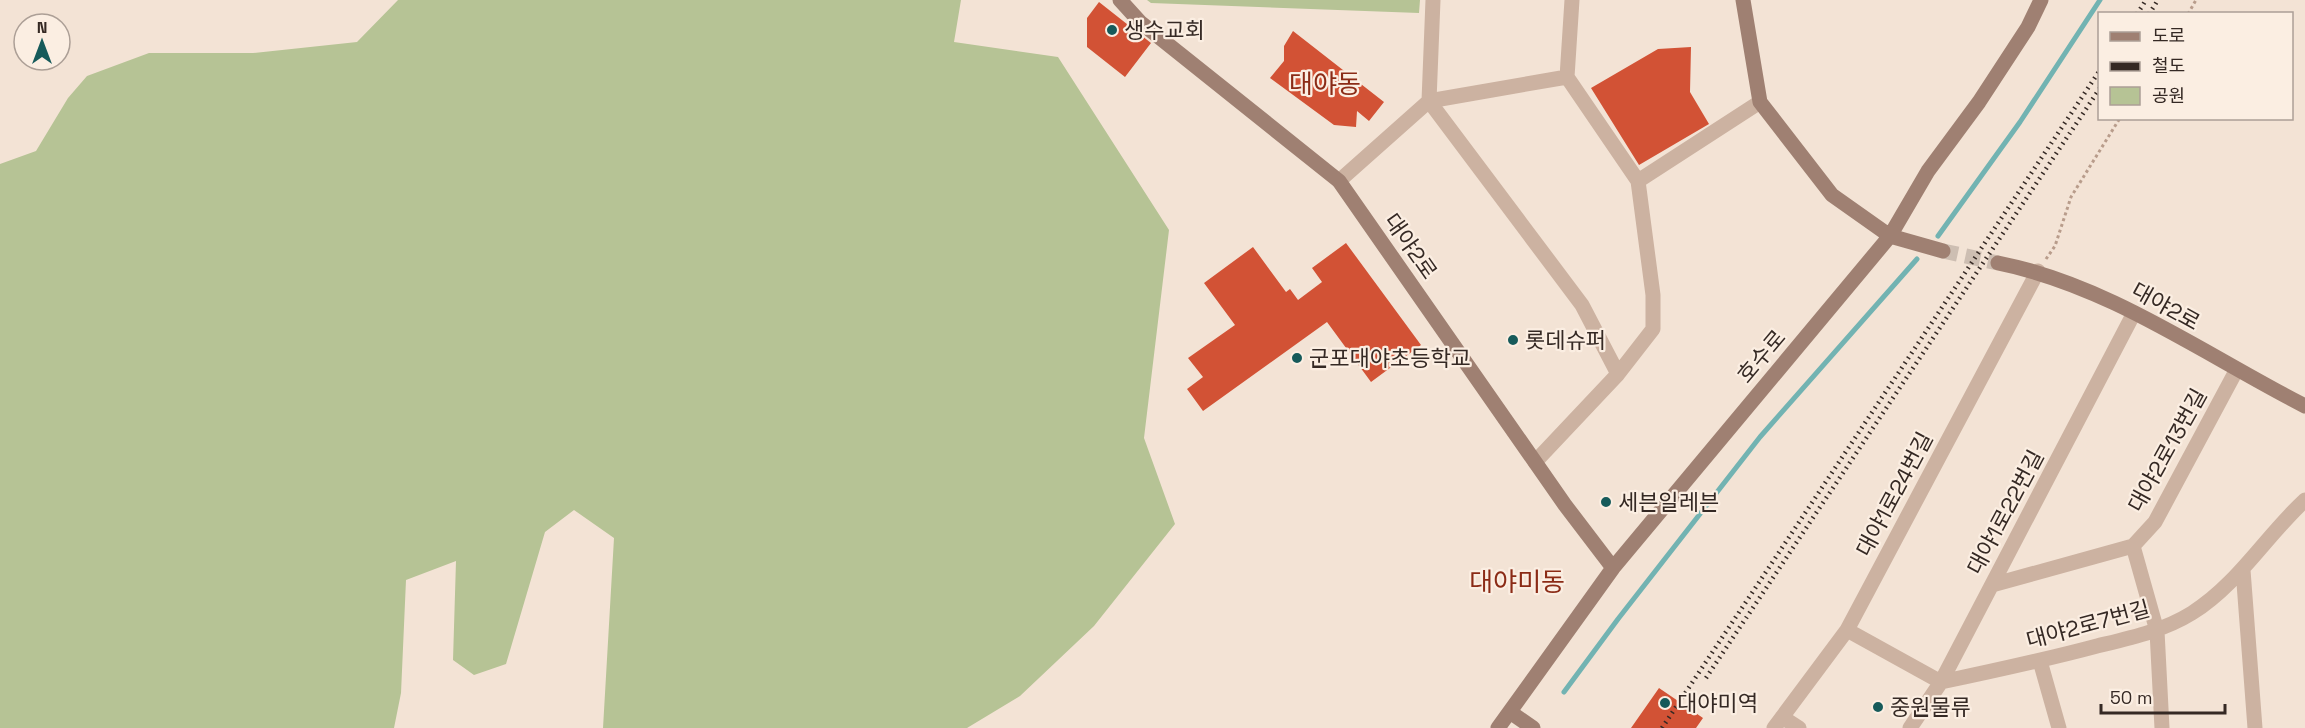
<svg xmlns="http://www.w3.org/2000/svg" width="2305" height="728" font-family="'Space Grotesk','Noto Sans KR',sans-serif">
<rect width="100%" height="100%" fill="#f3e3d5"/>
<!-- green -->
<path fill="#b6c395" d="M398 0H961L954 42 1058 57 1169 230 1144 438 1175 524 1094 626 1020 696 967 728H603L614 538 574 510 545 532 506 664 474 675 453 660 456 561 406 580 401 693 394 728H0V164L36 151 68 98 87 76 149 53H253L357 42Z
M1147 0H1420L1419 13 1151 3Z"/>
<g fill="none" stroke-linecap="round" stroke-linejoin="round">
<!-- stream -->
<path stroke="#72b3b2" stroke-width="5" d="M1938 236 2020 122 2100 0
M1564 692 1618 619 1760 437 1917 259"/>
</g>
<!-- building -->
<path fill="#d25235" d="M1099 2 1151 43 1125 77 1087 47V18Z
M1293 31 1384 102 1369 121 1357 111 1356 127 1334 125 1270 78 1284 61V46Z
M1691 47 1690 92 1709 124 1639 165 1591 88 1658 49Z
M1346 243 1421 345 1371 382 1327 322 1203 411 1187 389 1203 377 1188 358 1235 325 1204 283 1253 247 1286 292 1290 289 1298 300 1322 282 1312 268Z
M1659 688 1703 718 1696 728H1631Z"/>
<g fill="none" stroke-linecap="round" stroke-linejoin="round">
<!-- secondary-tunnel -->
<path stroke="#cdbeb2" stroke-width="15" stroke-dasharray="15 8" stroke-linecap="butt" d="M1943 251 1998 263"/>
<!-- path -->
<path stroke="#b89c8b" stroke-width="3" stroke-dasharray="3 3" stroke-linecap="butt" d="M2188 14 2196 0
M2046 259 2055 246 2071 197 2120 118"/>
<!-- street -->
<path stroke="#ccb2a1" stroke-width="15" d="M1567 77 1429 101 1582 305 1618 374
M1339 181 1429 101 1433 0
M1638 181 1760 102
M1535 462 1618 374 1653 329V295L1638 181 1567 77 1572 0
M2133 546 2157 631 2162 728
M2243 570 2255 728
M1992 585 2133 546 2155 522 2236 371
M1847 630 1941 682C1993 671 2045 660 2097 646 2130 638 2163 631 2192 613 2238 584 2266 536 2305 500
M2040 661 2059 728
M1782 717 1799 728
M1774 728 1847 630 2038 271
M1910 728 1941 682 2134 313"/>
<!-- secondary -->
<path stroke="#9f8072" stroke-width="15" d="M1120 0 1140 22 1339 181 1565 505 1613 568
M1743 0 1760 102 1832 195 1890 236 1943 251
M1998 263C2109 285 2205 355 2305 406
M1510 712 1533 728
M1498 728 1613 568 1890 236 1928 171 1979 102 2028 27 2041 0"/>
<!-- rail -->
<path stroke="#352924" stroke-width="4.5" stroke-dasharray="1.5 4.5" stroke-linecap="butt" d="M2137 14 2146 0
M2149 14 2158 0
M1706 678 2100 88
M1662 728 2100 70"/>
</g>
<!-- markers -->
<g fill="#165a5a" stroke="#fbeee2" stroke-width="2">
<circle cx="1112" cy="30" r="6"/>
<circle cx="1513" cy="340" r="6"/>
<circle cx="1297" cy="358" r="6"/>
<circle cx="1606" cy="502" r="6"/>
<circle cx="1665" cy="703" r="6"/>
<circle cx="1878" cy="707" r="6"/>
</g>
<g text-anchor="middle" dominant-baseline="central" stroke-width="4.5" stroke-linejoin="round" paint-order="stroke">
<!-- poi labels -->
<g font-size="22" fill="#352924" stroke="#fbeee2" text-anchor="start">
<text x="1124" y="30">생수교회</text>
<text x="1525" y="340">롯데슈퍼</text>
<text x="1309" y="358">군포대야초등학교</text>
<text x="1618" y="502">세븐일레븐</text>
<text x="1677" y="703">대야미역</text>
<text x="1890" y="707">중원물류</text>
</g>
<!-- street labels -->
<g font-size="22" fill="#352924" stroke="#fbeee2">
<text transform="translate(1411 246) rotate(55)">대야2로</text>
<text transform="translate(2166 306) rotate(29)">대야2로</text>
<text transform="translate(1761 356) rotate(-50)">호수로</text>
<text transform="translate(2167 450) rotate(-61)">대야2로13번길</text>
<text transform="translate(1894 494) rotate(-62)">대야1로24번길</text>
<text transform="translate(2005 512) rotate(-62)">대야1로22번길</text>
<text transform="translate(2088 624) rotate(-15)">대야2로7번길</text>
</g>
<!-- quarter labels -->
<g font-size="26" fill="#8b2b16" stroke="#fbeee2">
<text x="1325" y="84">대야동</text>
<text x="1517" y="582">대야미동</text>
</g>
</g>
<!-- legend -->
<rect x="2098" y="12" width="195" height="108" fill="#fbeee2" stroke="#ac9f96" stroke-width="1.5"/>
<rect x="2110" y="32" width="30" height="9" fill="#9f8072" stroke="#ac9f96" stroke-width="1.5"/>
<text x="2152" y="42" font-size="18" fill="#352924">도로</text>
<rect x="2110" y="62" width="30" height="9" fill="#352924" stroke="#ac9f96" stroke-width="1.5"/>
<text x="2152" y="72" font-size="18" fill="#352924">철도</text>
<rect x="2110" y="87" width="30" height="18" fill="#b6c395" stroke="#ac9f96" stroke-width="1.5"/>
<text x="2152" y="102" font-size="18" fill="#352924">공원</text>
<!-- north arrow -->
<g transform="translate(42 42)"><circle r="28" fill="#fbeee2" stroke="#ac9f96" stroke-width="1.5"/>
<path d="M0-4.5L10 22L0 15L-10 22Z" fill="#165a5a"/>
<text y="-9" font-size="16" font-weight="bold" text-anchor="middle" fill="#352924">N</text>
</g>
<!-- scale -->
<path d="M2101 704v9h124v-9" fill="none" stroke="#352924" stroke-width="3"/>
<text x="2110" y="704" font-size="18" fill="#352924" stroke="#fbeee2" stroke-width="4.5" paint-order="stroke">50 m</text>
</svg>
